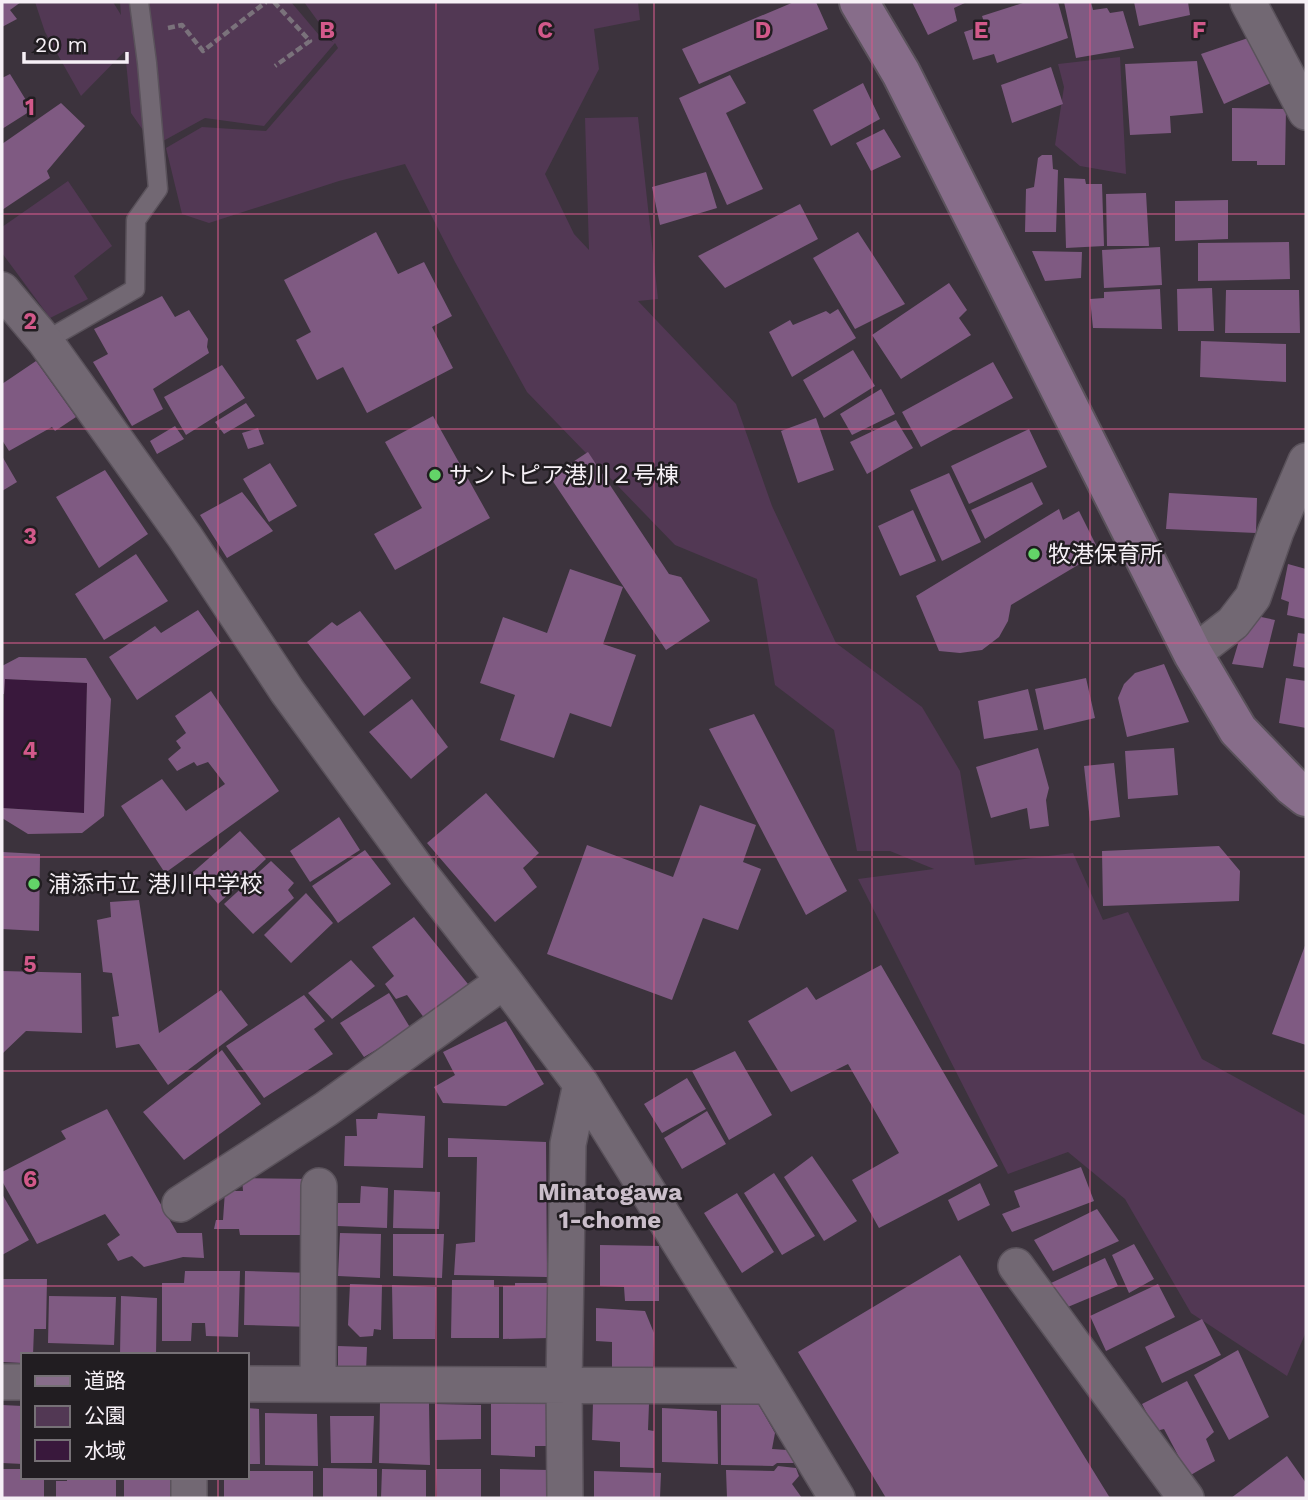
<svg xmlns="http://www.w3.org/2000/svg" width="1308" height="1500" font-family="'Work Sans','Noto Sans JP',sans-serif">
<rect width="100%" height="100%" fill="#3c333d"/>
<!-- green -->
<path fill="#523854" d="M35 2H113L121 15 120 2H291L319 35 333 42 304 2H638L640 20 594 29 599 69 545 174 574 234 589 250 585 118 638 117 658 299 638 301 736 404 772 506 836 643 922 707 960 771 975 865 1073 853 1103 920 1128 912 1202 1059 1306 1116V1332L1287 1376 1191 1313 1125 1199 1068 1152 1008 1174 858 879 934 869 890 851H857L834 730 775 685 757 579 675 545 527 392 455 262 405 164 339 181 209 223 182 214 166 148 202 127 266 131 338 48 335 43 264 126 205 118 154 146 131 113 125 51 81 96 45 32Z
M1120 57 1126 174 1080 166 1055 145 1064 87 1058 64Z
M68 181 112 246 74 276 88 299 50 318 2 253V227Z"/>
<!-- water -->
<path fill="#39183c" d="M5 679 87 683 84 813 2 808V742Z"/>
<!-- building -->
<path fill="#7f5a82" d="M2 2H21L10 10 17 19 2 27Z
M794 2H816L828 29 699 84 682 49Z
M912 2H967L954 8 957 21 928 35Z
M1026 2H1058L1068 38 997 63 994 54 973 60 964 32 985 25 982 16Z
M1064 2H1091L1093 10 1107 8 1110 13 1123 11 1134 48 1076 58Z
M1134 2H1188L1190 15 1139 26Z
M1251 37 1273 82 1224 104 1201 54Z
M1197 61 1203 113 1170 116 1171 133 1130 135 1125 64Z
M1051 67 1063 104 1012 123 1001 85Z
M10 74 32 110 2 129V78Z
M730 75 746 103 726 113 763 189 727 205 679 98Z
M863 83 880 119 831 146 813 110Z
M61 103 85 126 47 171 50 178 2 210V144Z
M1232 108 1286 109 1285 165H1257V161H1232Z
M884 129 901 157 871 171 856 143Z
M1042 155H1052L1053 169 1058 170 1056 232H1025L1026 189 1034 187 1038 158Z
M706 172 717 208 660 225 652 187Z
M1064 178 1085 179 1086 184H1102L1104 246 1066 248Z
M1146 193 1149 246H1107L1106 194Z
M1228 200V239L1175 241V201Z
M800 204 818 239 725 288 698 256Z
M376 232 398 274 424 262 452 316 432 327 453 368 367 413 343 367 317 380 296 340 311 332 284 280Z
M858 232 905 304 855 329 813 258Z
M1289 242 1290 279 1198 281V243Z
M1160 247 1162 285 1104 288 1102 250Z
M1032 251 1082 252 1081 278 1045 281Z
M949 283 967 310 959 318 971 335 901 379 872 335Z
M1212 288 1214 331H1178L1177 289Z
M1160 289 1162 329 1093 328 1090 299 1104 298V292Z
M1226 290H1299L1300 333H1225Z
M162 296 175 317 189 310 208 339 207 347 209 353 153 389 163 409 132 426 93 362 108 354 94 329Z
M838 309 856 338 792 377 769 332 790 320 793 325 826 311 830 314Z
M1201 341 1286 344V382L1200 377Z
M853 350 875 386 824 418 803 380Z
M36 361 76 417 55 431 52 427 9 451 2 440V384Z
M993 362 1013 398 921 447 902 412Z
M222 365 245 398 186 435 164 397Z
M881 389 895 414 852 435 840 414Z
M246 403 255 416 224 434 215 422Z
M433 416 490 518 395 570 374 534 422 508 385 442Z
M816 418 834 470 798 483 781 431Z
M896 420 913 448 867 474 850 442Z
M175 426 184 439 157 454 150 441Z
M258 428 264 444 248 449 242 433Z
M1029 429 1047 467 969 504 951 466Z
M588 452 669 574 681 577 710 621 666 650 550 477Z
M2 456 17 482 2 491Z
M270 463 297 506 269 522 243 479Z
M105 470 148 534 99 568 56 497Z
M949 473 981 542 942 561 910 490Z
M1032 482 1043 504 985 539 971 510Z
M242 492 273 531 227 558 200 515Z
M1169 493 1257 498 1256 533 1166 529Z
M1059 509 1063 520 1079 511 1096 545 1080 555 1083 562 1011 605 1008 621 999 637 982 650 960 653 939 651 916 596Z
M913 510 936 561 900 576 878 526Z
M136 554 168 601 104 640 75 594Z
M1288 564 1306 569V619L1287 615 1289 602 1281 599Z
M570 569 623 587 603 644 636 655 611 727 570 713 554 758 500 740 515 695 480 683 503 617 547 633Z
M198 610 221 643 137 700 109 657 155 626 161 633Z
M360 611 411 678 364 716 307 642 332 622 337 626Z
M1247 614 1275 620 1263 668 1232 664Z
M1298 633 1306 634V668L1293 666Z
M19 657 86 658 111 699 104 816 82 833 28 834 2 818V808L84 813 87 683 5 679 4 694H2V666Z
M1164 664 1189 722 1127 737 1118 698 1124 684 1135 673Z
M1086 678 1095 718 1044 730 1035 689Z
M1286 678 1306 681V728L1279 723Z
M1028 689 1038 730 984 739 978 701Z
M211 691 279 791 165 873 121 806 162 779 186 811 225 784 208 762 197 766 194 762 177 771 168 759 181 748 176 741 186 733 175 716Z
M412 699 448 747 411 779 369 732Z
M754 714 847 891 806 915 709 729Z
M1038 748 1049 788 1046 800 1049 826 1030 829 1027 808 991 818 976 767Z
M1174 748 1178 795 1128 799 1125 751Z
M1114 763 1120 817 1090 821 1084 766Z
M486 793 539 853 523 868 537 887 495 922 427 843Z
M700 805 756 825 743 862 761 869 738 930 703 918 672 1000 547 954 587 845 673 877Z
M339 817 360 850 310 882 290 851Z
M240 831 266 859 218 904 192 873Z
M1219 846 1240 871 1239 901 1103 906 1102 851Z
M365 850 391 884 338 923 312 886Z
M2 852 40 854 39 931 2 929Z
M271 861 294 883 288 890 294 898 253 934 224 904Z
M306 893 333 923 291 963 264 935Z
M139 900 159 1033 221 990 248 1025 168 1085 139 1044 116 1048 112 1017 119 1016 112 973 103 972 97 920 111 917 110 902Z
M414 917 476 994 431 1027 407 995 396 999 385 984 394 976 372 947Z
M1306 943V1045L1272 1034Z
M351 960 375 986 332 1019 308 993Z
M881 965 998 1166 879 1228 852 1180 899 1153 848 1064 791 1092 748 1021 807 987 816 1000Z
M2 971 81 973 82 1033 26 1031 2 1054Z
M389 993 411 1029 364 1057 340 1023Z
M304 995 325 1021 314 1029 333 1054 264 1098 226 1046Z
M506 1021 544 1084 506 1106 443 1103 434 1087 455 1075 443 1052Z
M222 1050 261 1104 184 1160 143 1112Z
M735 1051 772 1115 729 1140 692 1071Z
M687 1078 706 1109 662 1133 644 1104Z
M107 1109 177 1233H202L204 1258 183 1257 144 1267 132 1256 118 1261 107 1244 120 1235 105 1214 37 1244 2 1181V1172L66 1139 61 1131Z
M707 1111 726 1144 682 1169 664 1138Z
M378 1113 425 1116 423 1168 344 1166 345 1136H357L356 1119H377Z
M448 1138 546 1142 547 1277 454 1275 456 1244 475 1242 477 1157H448Z
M812 1156 857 1221 824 1241 784 1177Z
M1081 1167 1094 1201 1012 1232 1002 1214 1020 1207 1014 1191Z
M774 1173 815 1236 782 1255 744 1193Z
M242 1178 310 1179 309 1235H240L239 1229H214L216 1220H223L225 1191H243Z
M980 1183 990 1205 958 1221 948 1200Z
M361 1186 388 1188 387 1228 337 1226 338 1203H360Z
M394 1190 440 1192 439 1229 393 1228Z
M737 1193 774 1252 742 1273 704 1213Z
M2 1194 29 1240 2 1255Z
M1097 1209 1119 1241 1053 1271 1034 1240Z
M340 1233 381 1234 380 1278 338 1276Z
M393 1234H444L442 1278 393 1276Z
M1134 1244 1154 1279 1129 1293 1112 1255Z
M600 1245 659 1246V1301H625L624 1287 600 1286Z
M960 1255 1110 1498H886L798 1352Z
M1105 1258 1118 1286 1063 1309 1051 1283Z
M185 1271H240L238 1337 206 1336 205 1323H192L191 1341H162V1283H184Z
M245 1271 313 1273 312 1327 244 1325Z
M2 1279H47L46 1329H34L33 1355H23V1363L2 1362Z
M452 1280H494V1287H499V1338H451Z
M515 1283H550L549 1338 503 1339V1286H515Z
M350 1284 382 1285 381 1330 374 1329 373 1336 360 1337 348 1325Z
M1158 1284 1175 1317 1106 1351 1090 1316Z
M392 1285 436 1287 435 1339H393Z
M49 1296 116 1297 114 1345 48 1343Z
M121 1296 157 1298 156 1355H120Z
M596 1308 645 1311 654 1333 653 1372 612 1374V1342L596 1341Z
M1202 1319 1221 1355 1162 1383 1145 1347Z
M338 1346 367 1347 366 1371 338 1370Z
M1238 1350 1269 1417 1229 1440 1194 1375Z
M1187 1381 1214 1432 1206 1439 1215 1461 1189 1476 1164 1429 1156 1431 1142 1404Z
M380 1402 429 1403 430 1465 379 1463Z
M593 1402 649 1404 648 1430 654 1431V1468L620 1467V1442L592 1440Z
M757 1402 775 1433 772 1449 787 1450 794 1463H777L773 1466 721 1465V1404Z
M491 1403 547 1404 546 1446H535V1457L491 1455Z
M435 1404 481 1405V1439L435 1440Z
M2 1405 23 1406V1464L2 1463Z
M247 1408 259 1409 260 1464H247Z
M662 1408 717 1411 718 1464 662 1462Z
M265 1413 317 1414 318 1466 265 1465Z
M330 1416H374L372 1463H331Z
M1287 1456 1306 1483V1498H1231Z
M778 1466 796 1468 799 1476 792 1484 802 1498H727L726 1470 774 1471Z
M323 1468 377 1469V1498H323Z
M2 1469H23V1477H44V1498H2Z
M382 1469 426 1470V1498H381Z
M436 1469H481V1498H437Z
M500 1469 550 1470V1498H500Z
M247 1471H313V1498H224V1477H247Z
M594 1471 661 1473 660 1498H594Z
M67 1477 116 1478V1498H56V1481H67Z
M124 1477H176V1498H124Z"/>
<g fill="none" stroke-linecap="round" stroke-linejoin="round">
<defs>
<path id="lane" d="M45 341 135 289 136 220 158 189 147 63 139 2"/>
<path id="street" d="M1248 2 1306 112
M2 290 45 341 185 537 287 691 419 872 504 981 581 1084 769 1386 837 1498
M1193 654 1233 623 1253 597 1276 531 1306 461
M180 1204 326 1109 504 981
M1016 1266 1186 1498
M2 1382H23
M247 1384 769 1386
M318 1384 319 1186
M189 1498V1477
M565 1498 564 1385 568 1144 581 1084"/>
<path id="secondary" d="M859 2 901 73 1193 654 1238 730 1292 786 1306 797"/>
</defs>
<!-- lane casing -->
<use href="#lane" stroke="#5a525b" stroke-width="21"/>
<!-- street casing -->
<use href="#street" stroke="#5a525b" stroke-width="38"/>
<!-- secondary casing -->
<use href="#secondary" stroke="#5a525b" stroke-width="42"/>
<!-- path -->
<path stroke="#7a727b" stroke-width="4.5" stroke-dasharray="7 3.5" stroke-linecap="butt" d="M274 2 310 41 275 66
M168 28 182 25 203 51 266 2"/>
<!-- lane -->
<use href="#lane" stroke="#726873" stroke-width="18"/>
<!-- street -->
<use href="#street" stroke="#726873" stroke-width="35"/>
<!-- secondary -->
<use href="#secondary" stroke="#876d8a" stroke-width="38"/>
</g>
<!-- grid -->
<path fill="none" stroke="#d2598a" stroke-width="2" stroke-opacity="0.55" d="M218 2V1355M436 2V1498M654 2V1498M872 2V1498M1090 2V1498M2 214H1306M2 429H1306M2 643H1306M2 857H1306M2 1071H1306M2 1286H1306M218 1477V1498"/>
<!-- markers -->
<g fill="#63d468" stroke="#211d21" stroke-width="2.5">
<circle cx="435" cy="475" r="7"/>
<circle cx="1034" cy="554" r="7"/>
<circle cx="34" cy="884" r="7"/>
</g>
<g text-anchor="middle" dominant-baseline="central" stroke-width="5" stroke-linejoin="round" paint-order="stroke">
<!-- poi labels -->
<g font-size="23" fill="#f6f0f6" stroke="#211d21" text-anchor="start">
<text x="449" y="475">サントピア港川２号棟</text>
<text x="1048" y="554">牧港保育所</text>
<text x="48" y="884">浦添市立 港川中学校</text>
</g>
<!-- neighbourhood labels -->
<g font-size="24" font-weight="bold" fill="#cabeca" stroke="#211d21">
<text x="610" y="1192">Minatogawa<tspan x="610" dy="28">1-chome</tspan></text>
</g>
</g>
<g font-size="23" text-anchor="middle" font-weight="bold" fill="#d2598a" stroke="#211d21" stroke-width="5" stroke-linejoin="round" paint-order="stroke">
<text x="327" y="38">B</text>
<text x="545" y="38">C</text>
<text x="763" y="38">D</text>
<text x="981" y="38">E</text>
<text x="1199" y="38">F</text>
<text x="30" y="115">1</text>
<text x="30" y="329">2</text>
<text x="30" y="544">3</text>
<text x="30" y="758">4</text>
<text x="30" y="972">5</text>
<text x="30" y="1187">6</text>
</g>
<!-- border -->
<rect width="1308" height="1500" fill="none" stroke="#f6f0f6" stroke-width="7"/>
<!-- legend -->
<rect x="21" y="1353" width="228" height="126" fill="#211d21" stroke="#767176" stroke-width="2"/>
<rect x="35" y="1376" width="35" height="10" fill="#876d8a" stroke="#767176" stroke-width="2"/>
<text x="84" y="1388" font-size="21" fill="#f6f0f6">道路</text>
<rect x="35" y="1406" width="35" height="21" fill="#523854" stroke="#767176" stroke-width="2"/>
<text x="84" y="1423" font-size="21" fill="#f6f0f6">公園</text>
<rect x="35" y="1440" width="35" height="21" fill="#39183c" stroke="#767176" stroke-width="2"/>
<text x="84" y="1458" font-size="21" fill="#f6f0f6">水域</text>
<!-- scale -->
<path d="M24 52v10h103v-10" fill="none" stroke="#f6f0f6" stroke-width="3.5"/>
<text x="35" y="52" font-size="21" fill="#f6f0f6" stroke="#211d21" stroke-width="5" paint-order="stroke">20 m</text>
</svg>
